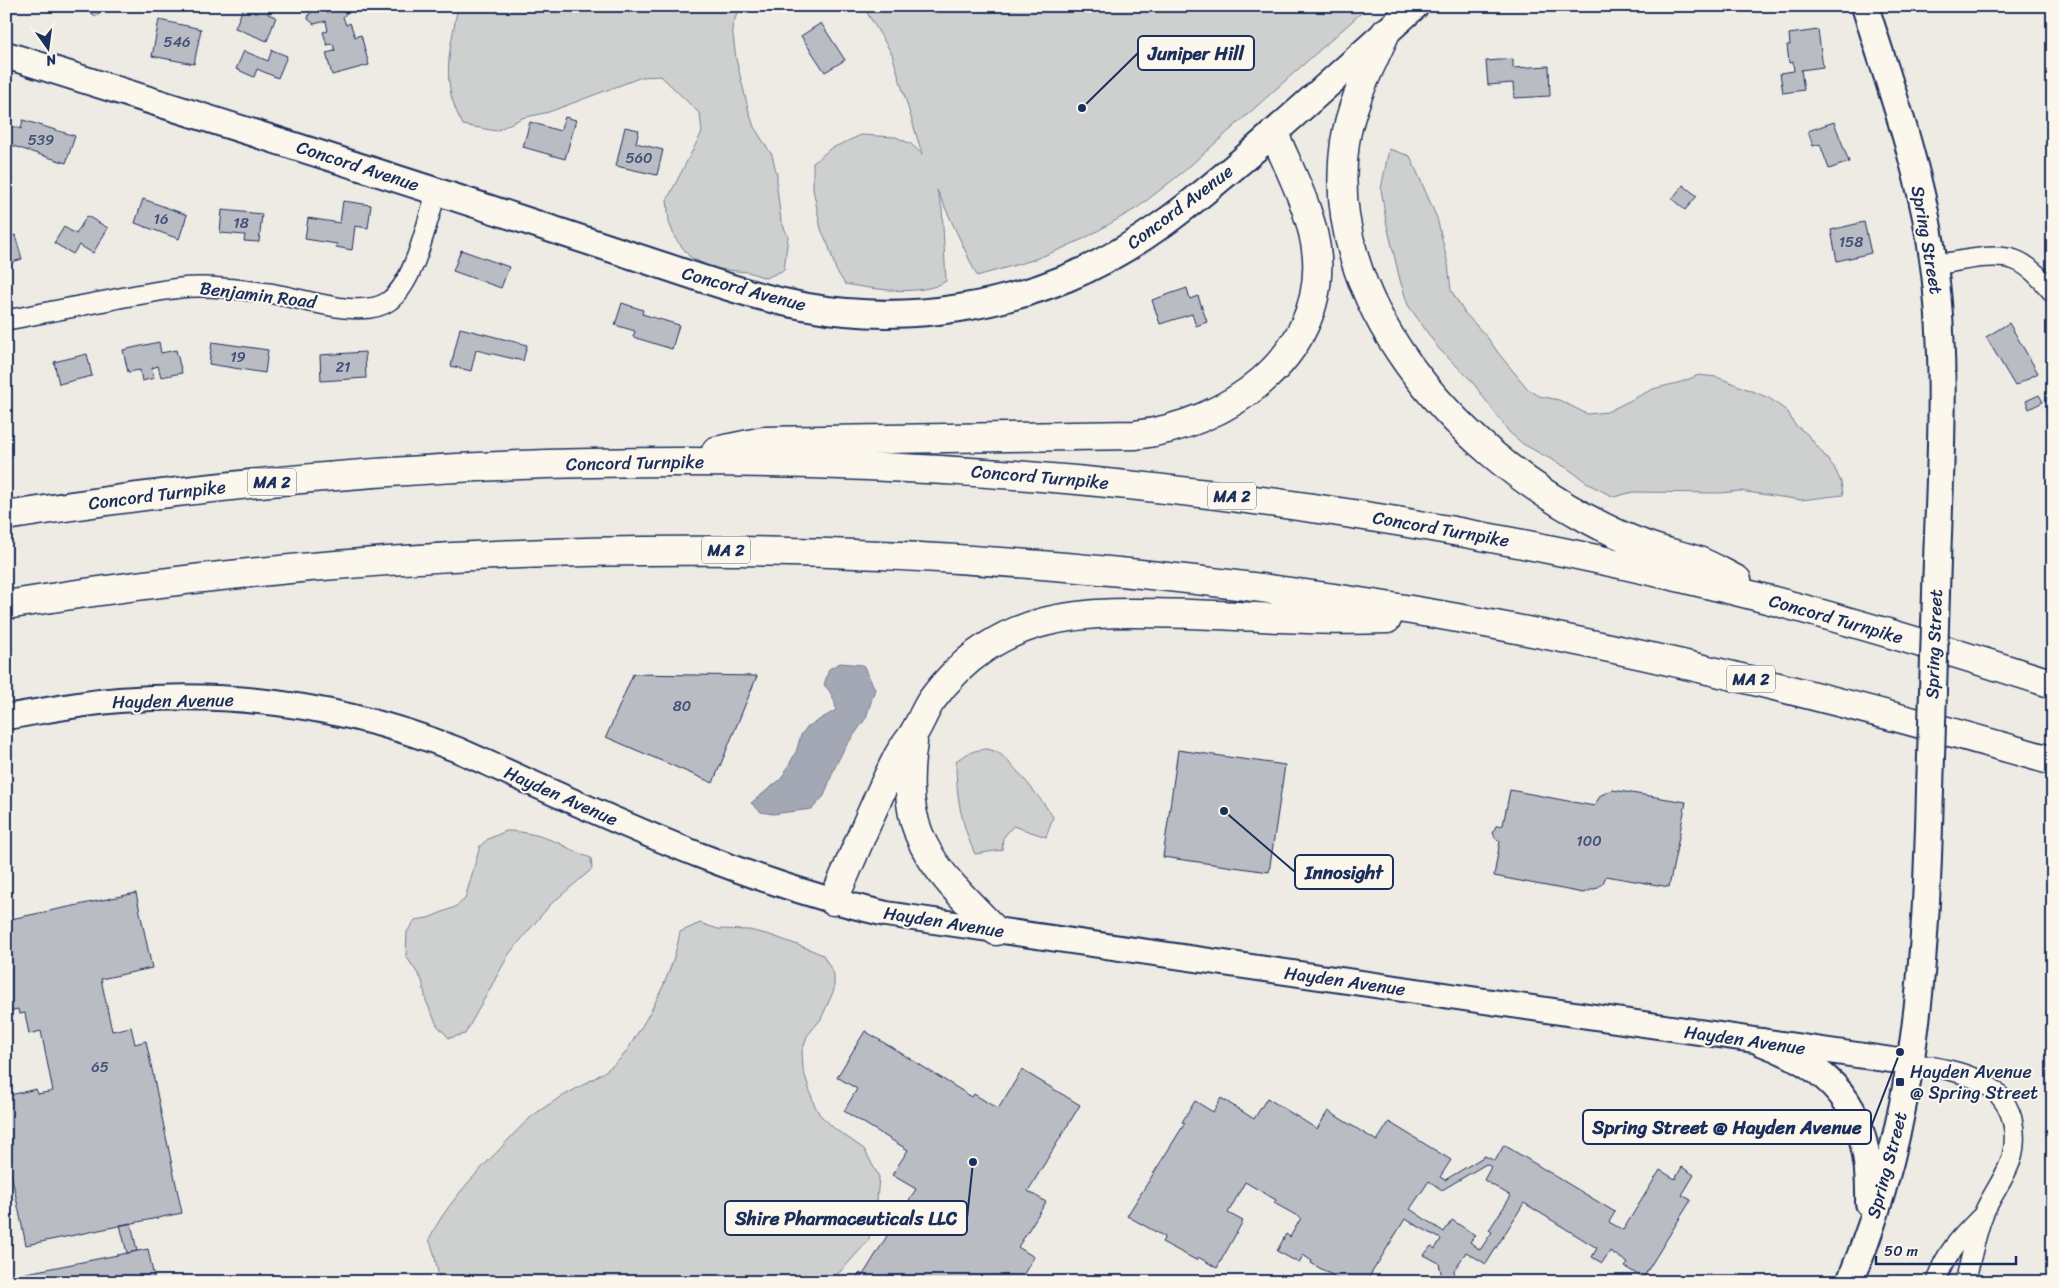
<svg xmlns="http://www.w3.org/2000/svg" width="2059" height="1288" font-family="Sriracha,sans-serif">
<rect width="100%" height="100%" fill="#eeebe4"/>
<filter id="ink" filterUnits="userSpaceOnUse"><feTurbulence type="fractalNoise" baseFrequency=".02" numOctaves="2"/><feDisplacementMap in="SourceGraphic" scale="10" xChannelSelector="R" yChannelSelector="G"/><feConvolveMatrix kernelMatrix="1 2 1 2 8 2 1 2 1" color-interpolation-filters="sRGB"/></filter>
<g filter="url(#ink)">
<!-- green -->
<path fill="#cecfcf" stroke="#747f96" d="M458 6H740L732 27 736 59 749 112 754 127 772 155 777 175V188L781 221 788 236 784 270 766 278 748 272 714 269 690 257 675 238 669 222 667 200 702 132 700 114 661 76 642 77 549 112 522 118 496 131 463 125C439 81 450 52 458 6Z
M863 6H1369L1183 172 1137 208 1087 237 1061 249 1033 260 977 276 937 190 942 208 946 281C923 297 872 289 845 284L836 270 829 247 821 229 813 189V163L830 149 861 135 896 137 911 144 922 154 892 54Z
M1389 149 1410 156 1437 218 1448 264 1451 290 1464 312 1487 337 1499 354 1528 389 1539 396 1559 400 1587 414 1607 412 1653 389 1681 382 1699 375 1717 377 1769 398 1788 412 1794 424 1807 434 1834 467 1841 482 1843 495 1801 500 1740 491 1720 493 1633 492 1614 497 1592 486 1567 468 1523 444 1509 432 1471 380 1439 349 1408 305 1400 280 1386 221 1381 189Z
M987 749C991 750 995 751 999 753 1013 764 1043 801 1053 817L1046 837 1013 826 1003 838 1002 850 975 854C961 824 956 795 956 761 967 753 974 750 987 749Z
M506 831C524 831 542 836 559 843 570 849 579 854 591 858L592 869 550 905 509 954 465 1034 449 1038 437 1025 426 1001 422 980 406 956 407 932 415 920 428 918 455 907 465 899 480 846 488 839Z
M700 923 718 929 749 930 770 935 809 949 823 955 834 974V990L821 1019 807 1036 805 1043 802 1051 803 1069 814 1104 820 1115 835 1129 864 1149 879 1177 877 1200 870 1229 869 1240 840 1272 824 1282H440L434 1253 429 1239C445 1207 468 1182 493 1156 511 1138 523 1121 545 1107 570 1090 600 1079 621 1058 626 1053 630 1045 634 1039 655 1006 673 971 680 932Z"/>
<!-- water -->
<path fill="#a3a8b4" stroke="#6d7892" d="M840 663 863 665 875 689 866 718 844 749 834 769 824 796 812 809 773 814 761 812 751 803 781 779 796 752 801 735 807 727 836 710C835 699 831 692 824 685L829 669Z"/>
<!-- building -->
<path fill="#b9bcc3" stroke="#1b2f5e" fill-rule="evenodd" d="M90 6H105L96 17 87 9Z
M244 6H272L268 14 276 17 267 41 235 28Z
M312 6H351V8L343 17 346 25 350 23 355 37 361 35 369 65 332 75 326 53 335 51 333 44 327 45 323 32 328 31 326 21 314 24 308 19 309 14 313 11Z
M159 20 201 29 194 64 152 56Z
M821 23 845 60 825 72 801 36Z
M1818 30 1823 67 1801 70 1804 90 1783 93 1780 73 1794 71 1793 62 1789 63 1787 45H1790L1789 34Z
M272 50 287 56 278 78 257 69 254 77 236 69 244 51 268 61Z
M1513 59V68L1549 66 1550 96 1514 98 1513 83 1488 85 1486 61Z
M565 117 576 120 565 159 523 147 530 122 560 131Z
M23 120 75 136 66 163 7 144 12 126 21 129Z
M1834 122 1849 162 1829 169 1820 144 1813 146 1808 131Z
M625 127 639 130 636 143 663 150 657 175 616 166Z
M1683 185 1697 196 1685 210 1672 199Z
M143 199 187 215 179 239 135 223Z
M343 201 371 205 368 228 355 226 352 250 336 247 337 244 305 239 308 218 340 223Z
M222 210 262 214 259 242 244 241 245 235 220 233Z
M87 216 108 228 93 253 79 245 73 254 54 243 64 227 76 234Z
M1864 222 1871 253 1837 261 1831 230Z
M15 235 22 259 6 264V238Z
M461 250 509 267 501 288 453 271Z
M1187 288 1190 299 1198 296 1207 322 1196 326 1192 314 1160 324 1152 300Z
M622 303 643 310 642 314 679 325 672 349 633 337 635 331 615 325Z
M2009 323 2038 373 2015 386 1986 337Z
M460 328 527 345 523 361 476 350 471 371 451 366Z
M159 342 161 353 176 350 182 373 161 377 158 366 152 368 154 378 142 381 140 370 128 372 123 350Z
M212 342 268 350 265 373 209 364Z
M365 352 366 378 321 381 320 355Z
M87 354 92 376 59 384 54 362Z
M2039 395 2043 402 2029 409 2026 401Z
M633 674 757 676 713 783 606 737Z
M1178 750 1285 765 1269 872 1163 857Z
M1510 790 1594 806 1601 795 1613 790 1686 802 1669 887 1606 876 1603 883 1597 888 1583 893 1494 876 1500 841 1495 838 1493 832 1496 826 1503 825Z
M136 893 152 968 101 979 112 1031 131 1027 135 1044 146 1041 182 1213 26 1245 6 1149V1096L36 1089 38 1094 53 1091 41 1031 29 1034 25 1013 19 1014 18 1009 6 1012V920Z
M865 1031 972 1097 974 1094 998 1109 1022 1070 1080 1105 1028 1191 1046 1202 1018 1247 1034 1257 1019 1282H854L860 1273 863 1275 916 1189 892 1175 908 1150 844 1111 857 1089 837 1077Z
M1221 1098 1254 1119 1267 1098 1317 1129 1328 1111 1377 1141 1389 1122 1451 1160 1440 1177 1445 1180 1485 1156 1495 1161 1504 1145 1615 1212 1609 1222 1623 1230 1660 1170 1675 1179 1682 1167 1694 1175 1682 1195 1691 1200 1643 1278 1625 1267 1628 1263 1610 1251 1602 1263 1592 1257 1597 1248 1524 1203 1486 1264 1466 1252 1454 1271 1457 1282H1443L1439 1263 1424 1255 1431 1246 1435 1249 1441 1239 1405 1219 1366 1282H1344L1311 1263 1312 1261 1303 1255 1299 1263 1277 1251 1286 1234 1290 1237 1301 1218 1274 1203 1276 1200 1245 1182 1228 1213 1243 1221 1217 1268 1198 1257 1196 1260 1162 1242 1165 1237 1127 1216 1185 1123 1182 1122 1195 1101 1213 1112ZM1486 1164 1491 1167 1484 1180 1511 1196 1489 1230 1492 1232 1480 1250 1470 1242 1475 1235 1452 1220 1444 1232 1410 1209 1429 1181 1442 1190Z
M131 1223 137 1251 127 1253 120 1225Z
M148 1249 155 1282H6V1277Z"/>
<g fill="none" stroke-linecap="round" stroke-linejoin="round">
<defs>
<path id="minor" d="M1934 265C1956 262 1994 252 2015 260 2031 266 2043 281 2053 293
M6 320C50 312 93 303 136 295 156 292 176 287 196 287 220 286 244 290 268 293 300 297 362 321 389 301 416 281 426 222 437 191
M1912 1063C1950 1070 2000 1075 2012 1119 2015 1131 2015 1145 2012 1157 2006 1178 1991 1195 1983 1215 1975 1236 1971 1260 1965 1282
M1936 1282C1944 1254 1962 1236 1982 1216"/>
<path id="tertiary" d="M6 717C44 711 81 703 119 700 236 690 349 707 458 750 598 812 735 880 886 914L1912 1063"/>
<path id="secondary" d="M1865 6C1889 83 1917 160 1930 239 1950 356 1939 476 1936 593
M6 55C177 109 348 162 518 218 570 235 621 252 673 269 730 288 786 307 846 312 921 319 998 306 1067 278 1138 249 1195 201 1253 151 1308 103 1361 55 1415 6
M1761 1042C1843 1072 1871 1117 1869 1203
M1850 1282C1917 1121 1926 961 1930 789"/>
<path id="motorway" d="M1386 32C1370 68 1351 103 1345 142 1322 302 1455 447 1586 518 1606 529 1627 539 1648 546 1664 552 1680 555 1696 560 1710 565 1723 573 1737 580
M716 451 764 441 1135 435C1225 425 1323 359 1317 258 1314 215 1290 172 1274 133
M6 516C576 424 1162 451 1723 588 1834 615 1944 649 2053 684
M6 605C470 530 942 534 1405 609 1624 645 1839 699 2053 761
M913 742C898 837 934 868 996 931
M833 901C855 853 874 803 898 756 903 747 910 740 915 731 921 721 925 710 931 701 1000 607 1086 611 1190 614 1256 616 1321 622 1387 619"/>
</defs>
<!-- minor casing -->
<use href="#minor" stroke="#1b2f5e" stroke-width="22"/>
<!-- tertiary casing -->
<use href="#tertiary" stroke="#1b2f5e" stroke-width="28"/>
<!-- secondary casing -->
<use href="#secondary" stroke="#1b2f5e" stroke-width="30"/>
<!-- motorway casing -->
<use href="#motorway" stroke="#1b2f5e" stroke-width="31"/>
<!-- minor -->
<use href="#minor" stroke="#fbf7ec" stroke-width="19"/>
<!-- tertiary -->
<use href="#tertiary" stroke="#fbf7ec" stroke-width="24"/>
<!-- secondary -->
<use href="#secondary" stroke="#fbf7ec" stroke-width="26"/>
<!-- motorway -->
<use href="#motorway" stroke="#fbf7ec" stroke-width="28"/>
<defs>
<path id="secondary-bridge" d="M1930 789 1936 593"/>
</defs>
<!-- secondary-bridge casing -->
<use href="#secondary-bridge" stroke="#1b2f5e" stroke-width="30" stroke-linecap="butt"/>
<!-- secondary-bridge -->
<use href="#secondary-bridge" stroke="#fbf7ec" stroke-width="26"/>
</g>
</g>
<!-- markers -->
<rect fill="#1b2f5e" stroke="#fbf7ec" stroke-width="2" x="1895" y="1077" width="10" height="10" rx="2.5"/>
<g text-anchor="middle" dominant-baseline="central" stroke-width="4" stroke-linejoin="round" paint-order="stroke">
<!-- number labels -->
<g font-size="15" fill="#425277">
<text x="177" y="42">546</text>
<text x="41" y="140">539</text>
<text x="639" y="158">560</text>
<text x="161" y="219">16</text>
<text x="241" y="223">18</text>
<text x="1851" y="242">158</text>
<text x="238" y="357">19</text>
<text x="343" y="367">21</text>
<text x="682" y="706">80</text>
<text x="1589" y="841">100</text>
<text x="100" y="1067">65</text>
</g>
<!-- shield labels -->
<g fill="#fbf7ec" stroke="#5e6b89" stroke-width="1">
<rect x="248" y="468.5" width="48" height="27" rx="4"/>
<rect x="1208" y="482.5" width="48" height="27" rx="4"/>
<rect x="702" y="536.5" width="48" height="27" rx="4"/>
<rect x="1727" y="665.5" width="48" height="27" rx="4"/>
</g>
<g font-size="16" font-weight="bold" fill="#1b2f5e">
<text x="272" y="482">MA 2</text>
<text x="1232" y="496">MA 2</text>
<text x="726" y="550">MA 2</text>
<text x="1751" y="679">MA 2</text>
</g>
<!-- street labels -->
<g font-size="18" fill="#1b2f5e" stroke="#fbf7ec">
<text transform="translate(358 166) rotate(18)">Concord Avenue</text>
<text transform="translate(1180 207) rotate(-37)">Concord Avenue</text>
<text transform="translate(1927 240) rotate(80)">Spring Street</text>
<text transform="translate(744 289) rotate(15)">Concord Avenue</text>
<text transform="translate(258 295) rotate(7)">Benjamin Road</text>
<text transform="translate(635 463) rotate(-1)">Concord Turnpike</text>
<text transform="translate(1040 477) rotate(5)">Concord Turnpike</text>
<text transform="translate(157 495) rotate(-7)">Concord Turnpike</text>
<text transform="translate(1441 529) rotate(10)">Concord Turnpike</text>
<text transform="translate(1836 619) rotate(16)">Concord Turnpike</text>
<text transform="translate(1934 644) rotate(-88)">Spring Street</text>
<text transform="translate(173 701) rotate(-1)">Hayden Avenue</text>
<text transform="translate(561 796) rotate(24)">Hayden Avenue</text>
<text transform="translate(944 922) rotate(9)">Hayden Avenue</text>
<text transform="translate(1345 981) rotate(8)">Hayden Avenue</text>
<text transform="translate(1745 1040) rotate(8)">Hayden Avenue</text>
<text transform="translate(1887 1165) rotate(-75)">Spring Street</text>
</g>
<!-- poi labels -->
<g font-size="18" fill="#1b2f5e" stroke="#fbf7ec" text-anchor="start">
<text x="1910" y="1072">Hayden Avenue<tspan x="1910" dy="21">@ Spring Street</tspan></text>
</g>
</g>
<!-- callouts -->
<path fill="none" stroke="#1b2f5e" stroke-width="2" d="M1082 108L1138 53M1224 811L1295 872M1900 1052L1871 1127M973 1162L967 1218"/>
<g fill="#1b2f5e" stroke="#fbf7ec" stroke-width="2">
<circle cx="1082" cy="108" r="5"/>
<circle cx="1224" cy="811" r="5"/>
<circle cx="1900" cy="1052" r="5"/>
<circle cx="973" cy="1162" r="5"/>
</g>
<g fill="#fbf7ec" stroke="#1b2f5e" stroke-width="2">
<rect x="1138" y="36" width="116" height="34" rx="5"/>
<rect x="1295" y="855" width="98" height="34" rx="5"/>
<rect x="1583" y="1110" width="288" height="34" rx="5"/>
<rect x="725" y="1201" width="242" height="34" rx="5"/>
</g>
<g font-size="19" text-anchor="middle" font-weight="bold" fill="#1b2f5e">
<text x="1196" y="60">Juniper Hill</text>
<text x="1344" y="879">Innosight</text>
<text x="1727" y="1134">Spring Street @ Hayden Avenue</text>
<text x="846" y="1225">Shire Pharmaceuticals LLC</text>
</g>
<!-- margin -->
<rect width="2059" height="1288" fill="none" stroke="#fbf7ec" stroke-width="25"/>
<rect x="12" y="12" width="2034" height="1263" fill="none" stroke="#1b2f5e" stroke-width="2" filter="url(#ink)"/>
<!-- north arrow -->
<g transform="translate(48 48) rotate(166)" stroke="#fbf7ec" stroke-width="4" paint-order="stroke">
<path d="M0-4L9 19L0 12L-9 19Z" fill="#1b2f5e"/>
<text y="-8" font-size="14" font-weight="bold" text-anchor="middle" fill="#1b2f5e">N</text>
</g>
<!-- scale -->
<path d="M1876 1256v8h140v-8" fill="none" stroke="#1b2f5e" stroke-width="2.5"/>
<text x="1884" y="1256" font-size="15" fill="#1b2f5e" stroke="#fbf7ec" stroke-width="4" paint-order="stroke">50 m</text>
</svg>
